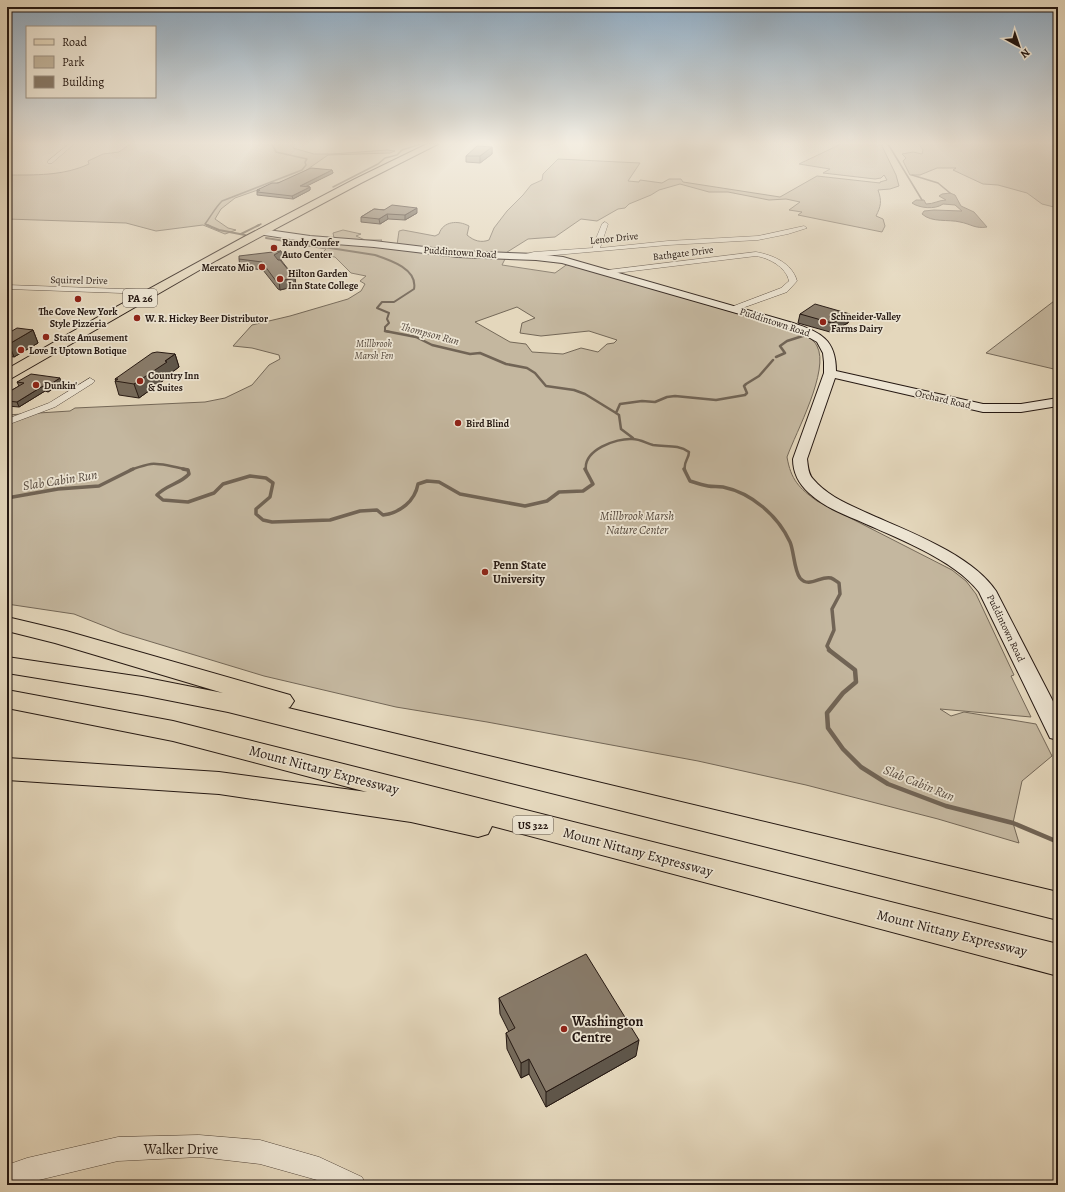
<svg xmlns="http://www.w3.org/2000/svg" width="1065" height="1192" font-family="Alegreya,serif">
<rect width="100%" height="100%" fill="#e4d7bc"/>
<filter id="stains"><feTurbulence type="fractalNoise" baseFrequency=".005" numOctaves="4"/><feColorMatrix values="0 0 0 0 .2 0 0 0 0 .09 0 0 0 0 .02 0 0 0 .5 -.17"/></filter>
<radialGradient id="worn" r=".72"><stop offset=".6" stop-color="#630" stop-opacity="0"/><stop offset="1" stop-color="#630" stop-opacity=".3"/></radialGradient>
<!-- green -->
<path fill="#c4b79f" stroke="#746858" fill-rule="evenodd" d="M130 144H296L293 148 314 154H332L387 150 395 151 390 153 328 155 305 171 292 178 235 198 221 209 215 219 228 228 236 230 225 234 203 225 156 231 126 223 7 219V175C35 175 63 176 89 164L88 161 103 154 119 152Z
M841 144H881L896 175 899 186 890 189 878 190C882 201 881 206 876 216L883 219 885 226 882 232 798 215 802 212 789 210 800 202 786 199 769 200 728 192H709L680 184 659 190 651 195 629 204 625 208 618 209 597 221 581 219 555 237 528 239 504 254 465 253 397 245 399 231 403 230 435 236 439 234C443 221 458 220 469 226L467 235C474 241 481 243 489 240L494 228 507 211 523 195 531 185 542 180 543 174 558 159 640 163 628 181 639 182 640 180 662 183 669 179H681L683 182 780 197 817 176 880 183V182L887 180 884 175 881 178 875 179 823 173 830 169 799 164Z
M919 144H1058V208L1042 204 1027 193 998 185 983 184 953 170 956 168H937L920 175H910L903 161 906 158 902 154 913 152 922 154 923 150Z
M343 230 361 234 356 236 365 240H382L377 244 506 257 502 265 555 273 569 263 677 296H682L795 330C803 334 813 338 817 346 830 370 796 432 787 457 791 480 799 488 817 501L952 570 966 581 976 594 1014 675 1011 676 1031 717 940 709 951 716 964 712 1036 724 1052 756 1022 781 1013 823 1019 843 938 819 806 785 698 761 487 722 396 707 264 676 122 633 74 614 7 604V415L70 411 75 408 205 402 225 398 252 385 269 365 280 359 279 355 252 348 233 346 252 325 290 316 348 299 361 291 365 284 360 281 366 276 351 273 335 257 320 255 326 249 289 243C304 236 318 247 334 238L333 233ZM517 307 535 318 522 323 520 333 541 336 589 331 617 340 614 343 607 344 598 352 581 348 563 354 532 352 526 344 510 342 475 322Z
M1058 298V370L986 353Z"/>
<!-- water -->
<path fill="#a39682" stroke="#716455" d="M950 193 955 195 961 206 974 212 987 227C975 229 971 224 960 222 948 219 932 223 922 214L924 211 934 210 962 211 955 205 943 204C935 210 919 208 912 203L916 200H924L926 204C934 204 939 200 946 200L939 196 942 194Z"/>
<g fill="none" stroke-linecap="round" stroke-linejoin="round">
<!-- stream-far4 -->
<path stroke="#716455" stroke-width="1.5" d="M888 144 922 200
M912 175 938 183 950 193
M333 187 378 164 385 158 397 155 402 150 421 144
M210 226 205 224C211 216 215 208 222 201L302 170 306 165 305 162 307 159 276 152 272 144
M257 226 261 224"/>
<!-- stream-far3 -->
<path stroke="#716455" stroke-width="2" d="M207 225 219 230 245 235
M241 234 259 225
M266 238 375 255C390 260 418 269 414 289L394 302H382L377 308 389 313 387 319 389 323 385 327V331L390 332"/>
<!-- stream-far2 -->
<path stroke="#716455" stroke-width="2.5" d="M385 331 416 337 432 345 470 354 480 353 506 364 527 368 535 373 546 386 574 390 585 394 616 413 619 415 621 429 633 438
M776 357 785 353 780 346 787 341 809 334
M616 413 620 404 642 401 655 402 667 397 675 396 716 400 745 395 747 393 744 386 746 384 759 376 773 360
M130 470C136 468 144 465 151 464 158 463 180 468 188 470
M586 470C583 450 616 438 632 439 640 439 646 443 653 445 666 447 678 444 689 452 689 459 683 462 685 470"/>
<!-- stream-far1 -->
<path stroke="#716455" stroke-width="3.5" d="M183 469 188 470 189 474C180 484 166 485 157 495L163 500 188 502 214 493 223 484 250 476 266 478 273 483 270 497 256 509V514L263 520 272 522 330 520 360 511 377 510 383 515C400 513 415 501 418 484L427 481 439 482 460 494 525 506 547 501 559 492 583 491 593 484 585 469
M684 469 690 481C696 483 702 485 708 486 713 487 718 486 723 487 752 493 778 516 790 542 794 551 794 570 800 578 809 589 821 575 831 578 834 579 837 582 839 583L840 594 832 609 834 630 827 646 830 651
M7 498 58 489 99 486 133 469"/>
<!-- stream -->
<path stroke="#716455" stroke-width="4.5" d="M829 650 855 670 856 682 843 693 827 713 828 728 843 749 861 767 888 784 946 806 1013 823 1058 842"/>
<defs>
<path id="street" d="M69 144H74L52 163H48V161Z
M605 222 608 224 600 248 668 241 758 236 804 226 807 228 788 234 758 240 668 245 521 258 518 256 534 252 593 248V246L602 224Z
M756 252C773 255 792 263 797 281L787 292 734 311H731V307L781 288 789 281C786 267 769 258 756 256L608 274 604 272 608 270Z
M7 285 151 290 155 292 151 294 7 289Z
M90 378 95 381 93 383 55 407 7 425V419L49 403Z
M199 1135 260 1140 319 1157 362 1177 366 1185H328L317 1180 260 1164 199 1157 118 1161 18 1185H7V1165L27 1158 118 1137Z"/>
<path id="secondary" d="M261 229 310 236 374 241 458 251 536 254 563 257 793 323C820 332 836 339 836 371L983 404H1021L1058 398V406L1021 412H983L835 378 807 459C808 466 808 474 813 479 827 496 848 504 867 513 907 531 971 554 996 591L1058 711V740L1050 738 979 592C954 559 894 537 857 520 840 513 823 506 809 493 799 484 793 473 793 459L824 373V362L823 353 817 342 803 334 785 327 562 263 536 260 458 257 374 247 310 242 258 234 257 232 258 230Z"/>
<path id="primary" d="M427 144H438L361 183 217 260 12 378 7 379V369L105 313 244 237 355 179Z"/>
<path id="highway" d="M7 617 66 631 290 695 294 701 290 707 288 708 1058 892V920L228 712 142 695 7 673V657L142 677 223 693 55 643 7 631Z
M7 690 173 721 1058 944V976L492 826 488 834 478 837 411 822 219 794 7 780V758L219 772 367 792 173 741 7 708Z"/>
</defs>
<!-- street casing -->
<use href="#street" stroke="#55483c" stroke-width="1"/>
<!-- secondary casing -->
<use href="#secondary" stroke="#251812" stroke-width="2"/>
<!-- primary casing -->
<use href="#primary" stroke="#251812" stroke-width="2"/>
<!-- highway casing -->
<use href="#highway" stroke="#251812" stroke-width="2"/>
<!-- street -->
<use href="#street" fill="#ede5d3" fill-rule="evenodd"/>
<!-- secondary -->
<use href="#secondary" fill="#ede5d3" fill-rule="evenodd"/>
<!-- primary -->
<use href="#primary" fill="#e4d7bc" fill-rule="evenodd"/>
<!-- highway -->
<use href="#highway" fill="#e4d7bc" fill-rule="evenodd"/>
</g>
<!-- wall -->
<path fill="#756a5b" stroke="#251812" d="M492 147V154L480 163 466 162V156Z
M332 170 333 173 306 186 310 187V190L293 199 257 195V190L278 183Z
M374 209 417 213 405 220 388 219 380 224 361 222V217Z
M281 251 282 259 281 260 295 278 296 286 280 290 278 289 263 270 240 267 239 259Z
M800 314H850L848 323 830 332 798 323Z
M33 330 38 343 14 357 7 356V334Z
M175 354 179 367 171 373V375L139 398 119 395 115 381H116L115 379Z
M17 382 61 383 48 392 45 391 19 407 7 406V393L19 386Z
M499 998 636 1056 546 1107 529 1074 521 1078 507 1049 506 1033 509 1032 500 1014Z"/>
<!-- shaded-wall -->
<path fill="#5f564a" stroke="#251812" d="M492 147V154L480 163V156Z
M332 170 333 173 301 189 300 186Z
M310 187V190L293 199 292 196Z
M417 208V213L405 220V215Z
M387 214 388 219 380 224 379 219Z
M281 251 282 259 276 263 274 255Z
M295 278 296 286 280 290 279 281Z
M850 314 848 323 830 332 832 323Z
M33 330 38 343 14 357 9 344Z
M175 354 179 367 171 373V375L139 398 134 384Z
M60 378 61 383 48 392 46 387Z
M43 386 45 391 19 407 17 402Z
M639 1040 636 1056 546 1107V1092Z
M529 1059V1074L521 1078V1063Z"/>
<!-- building -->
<path fill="#887b6a" stroke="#251812" d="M477 146 492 147 480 156H466Z
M311 168 332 170 300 186 310 187 292 196 257 192 260 190H257L272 183H278Z
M392 205 417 208 405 215 387 214 379 219 361 217 374 209 384 210Z
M281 251 274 255 278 260H280L295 278 279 281H276L262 262 239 259V256Z
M815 304 850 314 832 323 800 314Z
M17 328 33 330 9 344H7V334Z
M157 352 175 354 165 361 167 362 134 384 115 381 118 379H115L152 353Z
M31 374 60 378 46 387 43 386 17 402 7 401V393L24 383 17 382Z
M586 954 639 1040 546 1092 529 1059 521 1063 506 1033 515 1028 499 998Z"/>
<!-- sky -->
<linearGradient id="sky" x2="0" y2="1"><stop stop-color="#8ca8bf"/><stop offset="0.46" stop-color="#f3ede1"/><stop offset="1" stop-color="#f3ede1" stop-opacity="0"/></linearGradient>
<rect width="1065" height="311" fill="url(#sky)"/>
<!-- markers -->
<g fill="#8f2418" stroke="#ede5d3" stroke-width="1.5">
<circle cx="274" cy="248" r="4"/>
<circle cx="262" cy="267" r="4"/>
<circle cx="280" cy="279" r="4"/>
<circle cx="78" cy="299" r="4"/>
<circle cx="137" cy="318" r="4"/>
<circle cx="823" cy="322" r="4"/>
<circle cx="46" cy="337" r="4"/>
<circle cx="21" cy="350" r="4"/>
<circle cx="140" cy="381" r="4"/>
<circle cx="36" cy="385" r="4"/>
<circle cx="458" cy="423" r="4"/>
<circle cx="485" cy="572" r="4"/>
<circle cx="564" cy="1029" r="4"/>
</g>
<g text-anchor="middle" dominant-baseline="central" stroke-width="3.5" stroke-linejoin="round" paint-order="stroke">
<!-- far-street labels -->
<g font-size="10" fill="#251812" stroke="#ede5d3">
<text transform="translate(614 238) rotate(-6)">Lenor Drive</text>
<text transform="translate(460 252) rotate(4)">Puddintown Road</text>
<text transform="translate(683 253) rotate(-7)">Bathgate Drive</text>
<text transform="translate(79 280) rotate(1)">Squirrel Drive</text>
<text transform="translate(775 322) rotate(18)">Puddintown Road</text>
<text transform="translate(943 399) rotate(13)">Orchard Road</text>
<text transform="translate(1006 628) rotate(64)">Puddintown Road</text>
</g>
<!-- far-poi labels -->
<g font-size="10" font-weight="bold" fill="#251812" stroke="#ede5d3" text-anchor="start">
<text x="282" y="242">Randy Confer<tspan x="282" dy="12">Auto Center</tspan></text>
<text x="254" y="267" text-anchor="end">Mercato Mio</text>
<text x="288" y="273">Hilton Garden<tspan x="288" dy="12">Inn State College</tspan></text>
<text x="78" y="311" text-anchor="middle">The Cove New York<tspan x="78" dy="12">Style Pizzeria</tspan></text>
<text x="831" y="316">Schneider-Valley<tspan x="831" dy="12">Farms Dairy</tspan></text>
<text x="145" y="318">W. R. Hickey Beer Distributor</text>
<text x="54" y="337">State Amusement</text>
<text x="29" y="350">Love It Uptown Botique</text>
<text x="148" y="375">Country Inn<tspan x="148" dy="12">&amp; Suites</tspan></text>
<text x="44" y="385">Dunkin'</text>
<text x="466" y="423">Bird Blind</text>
</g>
<!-- far-park labels -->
<g font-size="10" font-style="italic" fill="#55483c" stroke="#ede5d3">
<text x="374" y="343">Millbrook<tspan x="374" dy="12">Marsh Fen</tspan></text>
</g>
<!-- shield labels -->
<g fill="#ede5d3" stroke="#61564c" stroke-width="1">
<rect x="123" y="289" width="34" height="18" rx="3"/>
<rect x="513" y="816" width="40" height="18" rx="3"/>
</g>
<g font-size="11" font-weight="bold" fill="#251812">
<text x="140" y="298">PA 26</text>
<text x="533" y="825">US 322</text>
</g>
<!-- far-water labels -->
<g font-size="11" font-style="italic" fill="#574a3f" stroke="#ede5d3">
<text transform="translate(430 334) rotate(15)">Thompson Run</text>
</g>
<!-- park labels -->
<g font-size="12" font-style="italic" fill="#55483c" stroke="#ede5d3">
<text x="637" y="516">Millbrook Marsh<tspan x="637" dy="14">Nature Center</tspan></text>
</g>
<!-- poi labels -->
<g font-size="12" font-weight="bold" fill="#251812" stroke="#ede5d3" text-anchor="start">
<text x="493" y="565">Penn State<tspan x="493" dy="14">University</tspan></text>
</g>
<!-- water labels -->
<g font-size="13" font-style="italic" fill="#574a3f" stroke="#ede5d3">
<text transform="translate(60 480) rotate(-9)">Slab Cabin Run</text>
<text transform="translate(919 783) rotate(22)">Slab Cabin Run</text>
</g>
<!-- near-street labels -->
<g font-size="14" fill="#251812" stroke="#ede5d3">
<text transform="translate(324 770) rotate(15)">Mount Nittany Expressway</text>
<text transform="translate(638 852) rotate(15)">Mount Nittany Expressway</text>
<text transform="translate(952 933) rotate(14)">Mount Nittany Expressway</text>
<text x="181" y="1149">Walker Drive</text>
</g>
<!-- near-poi labels -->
<g font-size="14" font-weight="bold" fill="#251812" stroke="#ede5d3" text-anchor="start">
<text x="572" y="1021">Washington<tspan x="572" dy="16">Centre</tspan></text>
</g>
</g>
<!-- margin -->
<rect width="1065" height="1192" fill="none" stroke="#e4d7bc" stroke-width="24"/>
<rect x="8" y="8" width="1049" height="1176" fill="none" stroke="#251812" stroke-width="2"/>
<rect x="12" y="12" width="1041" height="1168" fill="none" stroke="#251812"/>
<!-- legend -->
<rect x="26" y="26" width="130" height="72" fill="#ede5d3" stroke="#9d9386"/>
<rect x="34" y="39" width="20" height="6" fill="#e4d7bc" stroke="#9d9386"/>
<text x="62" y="46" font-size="12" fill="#251812">Road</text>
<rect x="34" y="56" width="20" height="12" fill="#c4b79f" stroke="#9d9386"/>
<text x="62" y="66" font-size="12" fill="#251812">Park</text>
<rect x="34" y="76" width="20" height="12" fill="#887b6a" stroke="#9d9386"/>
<text x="62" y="86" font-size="12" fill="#251812">Building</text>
<!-- north arrow -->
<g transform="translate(1019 46) rotate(140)" stroke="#ede5d3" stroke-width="3" paint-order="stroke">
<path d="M0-3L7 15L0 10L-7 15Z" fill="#251812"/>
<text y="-6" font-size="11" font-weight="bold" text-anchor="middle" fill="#251812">N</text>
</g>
<rect width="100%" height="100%" filter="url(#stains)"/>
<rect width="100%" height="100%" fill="url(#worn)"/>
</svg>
